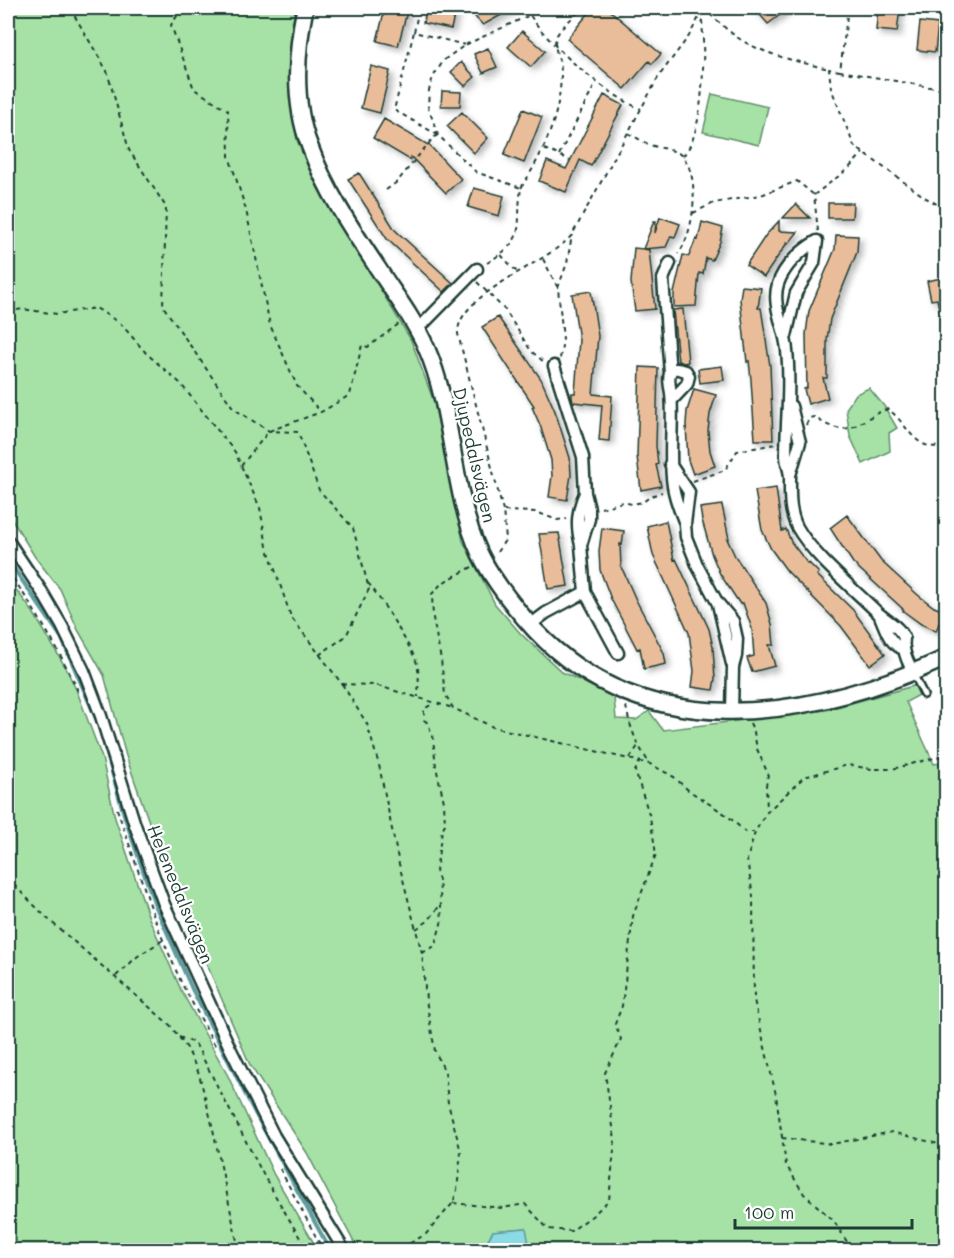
<svg xmlns="http://www.w3.org/2000/svg" width="954" height="1258" font-family="Mali,sans-serif">
<defs>
<filter id="shadow"><feDropShadow dx="4" dy="4" stdDeviation="3" flood-color="#0004"/></filter>
</defs>
<rect width="100%" height="100%" fill="#fff"/>
<filter id="ink" filterUnits="userSpaceOnUse"><feTurbulence type="fractalNoise" baseFrequency=".0167" numOctaves="2"/><feDisplacementMap in="SourceGraphic" scale="12" xChannelSelector="R" yChannelSelector="G"/><feConvolveMatrix kernelMatrix="1 2 1 2 8 2 1 2 1" color-interpolation-filters="sRGB"/></filter>
<g filter="url(#ink)">
<!-- green -->
<path fill="#a6e1a6" stroke="#628f6d" stroke-width="1.5" d="M8 8H296L292 24 289 90 297 140 324 196 411 340 434 402 463 541 495 604 521 634 562 672 614 697 616 719 636 720 649 711 663 730 826 710 917 685 921 694 906 702 934 764 946 762V1250H530L525 1228 493 1231 482 1250H358L307 1153 250 1065 163 862 126 756 104 675 78 630 60 589 35 557 8 513Z
M712 94 768 107 759 145 703 132Z
M869 388 884 406 897 428 889 433 890 451 863 464 850 436 846 409 856 394Z
M8 579 33 612 66 668 78 694 102 758 115 818 149 918 181 990 228 1076 274 1175 318 1250H8Z"/>
<!-- water -->
<path fill="#8bdbe6" stroke="#609c9f" stroke-width="1.5" d="M526 1228 530 1250H482L493 1231Z"/>
<g fill="none" stroke-linecap="round" stroke-linejoin="round">
<!-- stream -->
<path stroke="#609c9f" stroke-width="4" d="M8 560 61 637 98 723 125 818 155 905 192 989 256 1115 330 1250"/>
</g>
<!-- building -->
<path fill="#eabd9a" stroke="#1f3d34" stroke-width="1.5" filter="url(#shadow)" d="M385 8H408L398 46 377 41Z
M427 8H456L451 29 423 23Z
M470 8H514L483 25 476 18Z
M593 8H607L661 54 652 64 649 61 625 89 567 39Z
M754 8H789L768 24Z
M878 8H900L897 32 876 30Z
M920 22 938 24 935 52 917 50Z
M522 31 545 51 531 67 508 47Z
M488 48 497 67 483 73 474 54Z
M461 62 475 77 465 86 451 72Z
M371 66 390 71 380 113 361 108Z
M442 91 461 92 460 106H441Z
M604 95 623 105 591 166 580 160 566 192 539 181 547 161 566 169Z
M523 109 542 117 524 163 504 155Z
M462 112 488 138 474 153 447 126Z
M384 119 430 146 461 179 446 193 411 157 410 160 373 138Z
M359 173 395 230 453 283 444 292 387 239 348 179Z
M474 188 504 196 499 216 468 207Z
M828 203H853L852 218H828Z
M796 204 810 218H783Z
M660 217 680 224 675 237 671 236 666 247 643 249 649 250 655 309 635 311 631 282 634 248 643 249 654 221H656L655 233Z
M779 221V231L798 232 788 244 787 243 764 277 746 265 766 235Z
M702 222 723 228 720 242 712 260 706 258 703 274 699 273 696 306 674 307V293L683 255 689 256 696 239 698 240Z
M836 235 858 236 857 252 830 319 827 340V378H823L828 398 808 404 804 389 807 388 806 334 809 311 835 249Z
M946 277V321L942 322 937 299 931 300 927 281Z
M742 286 761 288 758 308H761L770 366 773 440H755L751 380 749 361 747 362 740 299Z
M591 291 598 336 593 394 612 396 609 441 599 440 602 405 573 402 572 398V393H575L579 340 572 294Z
M683 309 688 362 684 363 678 361 673 310Z
M498 317 541 379 555 411 570 458 571 475 567 500 549 497 552 476 551 460 540 425 532 407 534 406 482 327Z
M722 366 724 380 700 383 698 369Z
M640 367 658 368 656 446 658 464 656 465 661 486 641 490 637 456Z
M694 389 716 395 710 414 708 431 710 451 715 466 693 474 688 460 686 424 687 411Z
M776 488 782 531 786 529 791 542 808 564 809 563 819 573 817 575 853 610 885 654 870 665 841 626 787 571 771 549 762 530 755 491Z
M722 505 729 539H727L735 556 766 603 772 624 774 645H769L775 666 752 672 747 658 754 656 752 629 743 603 740 604 720 574 712 555 702 520 700 508Z
M847 515 881 561 918 595 934 607 944 611 936 631 921 624 903 611 904 610 853 563 830 528Z
M666 521 674 560 676 559 709 629 713 647 715 679 713 690 692 687 694 671 689 633 653 555 647 526Z
M602 528 624 531 622 545 620 544 621 566 636 600 664 653 666 664 644 669 640 648 637 649 611 599 600 570 599 551Z
M559 533 568 586 548 589 539 534Z"/>
<g fill="none" stroke-linecap="round" stroke-linejoin="round">
<defs>
<path id="lane" d="M914 675 924 695"/>
<path id="street" d="M817 241C801 250 784 266 778 284 771 306 786 329 787 351 791 386 786 420 786 456 786 463 790 470 790 478 790 495 789 511 797 527 813 556 854 589 878 613 886 620 901 628 904 638 904 639 903 647 904 647 904 656 910 665 913 673
M416 328 425 322 477 269
M786 336 796 293 814 263 817 241
M554 366 583 457 585 493 589 509V519L581 545 585 592 618 653
M670 374 663 279 670 263
M672 400 687 384 689 376 686 371C682 370 676 367 672 370 667 375 670 387 671 393 674 424 668 455 673 486 675 499 679 509 684 521
M670 464 689 492 685 524 686 537 698 567 717 602 733 621 737 639 736 656 733 667 732 712
M790 475 800 442 791 406
M8 541 42 592 62 626 84 671 101 716 135 825 164 904 230 1048 274 1136 344 1250
M581 545C576 526 577 511 585 493
M718 604 732 664
M880 616C886 630 889 643 903 649
M530 625 546 613 585 592"/>
<path id="secondary" d="M305 8C296 52 293 104 310 147 326 191 353 231 379 270 395 295 414 319 426 347 455 413 450 488 480 554 491 577 508 599 525 619 636 750 808 721 946 658"/>
</defs>
<!-- lane casing -->
<use href="#lane" stroke="#1f3d34" stroke-width="10"/>
<!-- street casing -->
<use href="#street" stroke="#1f3d34" stroke-width="15"/>
<!-- secondary casing -->
<use href="#secondary" stroke="#1f3d34" stroke-width="20"/>
<!-- path -->
<path stroke="#1f3d34" stroke-width="2" stroke-dasharray="4.5 4.5" stroke-linecap="butt" d="M70 8 107 71 129 150 166 207 163 306 234 409 269 431 298 432 319 490 353 528 369 589 346 636 319 655
M176 8 179 13 171 25 194 89 228 110 229 156 246 210 270 325 297 386 321 412
M526 8C541 40 608 96 641 109
M703 8C716 19 728 32 743 41 769 56 800 62 829 69
M848 8 840 71 946 90
M414 32 419 8
M840 71 829 69 831 88 854 146 926 198 946 209
M628 133C635 137 642 141 648 144 659 149 675 148 683 157 701 178 694 234 678 254
M438 135 394 110 414 32 465 45
M544 149 570 160
M559 155 597 81
M683 156C706 133 705 43 701 10
M521 188C544 152 561 115 561 71 561 59 551 46 557 35 563 25 575 16 582 8
M386 190 397 182 433 138 438 135
M945 208 946 229
M693 213 714 203 761 195 797 181 814 195
M818 231 814 195 848 169 863 153
M501 255 517 272
M543 259 558 288 563 339 560 359
M487 263C529 237 515 230 521 188L476 172 438 135 435 126 428 107 429 90 433 77 444 60 465 45 530 15
M477 282 505 310 531 351 544 362
M558 288 567 263 572 235
M8 312 22 309 57 314 96 308 121 324 146 353 180 383 235 452 260 508 267 546 291 617 342 684 375 685 453 708
M806 425 809 418 814 417C852 443 856 419 888 409 909 424 914 454 946 445
M241 466 269 431 321 412 350 395 362 345 368 347 400 323
M693 481 725 470 737 451 776 444
M601 508 623 502 632 504 643 502 651 496 662 492
M503 511 458 334C456 294 549 263 572 235L659 76 689 36 698 19 700 8
M497 552 506 539 503 511 536 512 557 520 567 519
M472 567 442 583 432 594 433 618 441 660 445 694 453 708 493 727 650 764 674 777 688 790 728 816 745 832H754
M8 571C35 610 59 649 79 693
M368 583C376 591 415 653 417 664 420 675 418 687 418 697
M342 684 367 724 379 765 399 864 422 953 426 1000 435 1051 445 1072 448 1103 461 1152 457 1190 453 1203 426 1234 398 1250
M626 706C630 729 637 745 650 764
M750 723 754 732 757 749 768 774 766 786 767 810
M630 758 638 746
M117 809 158 928 181 982 216 1047
M8 879 48 919 170 1025 187 1048 199 1074 211 1120 239 1250
M416 929 428 921 441 904
M422 953 435 946 442 920 439 880 436 871 442 830 445 824 444 802 436 767 433 738 428 723 424 720V709L434 703
M116 976 138 956 163 940
M179 1037 195 1043 265 1178 307 1250
M782 1138 832 1144 892 1132 946 1146
M280 1169 323 1250
M453 1203 502 1208 525 1204 548 1229 571 1231 592 1216 609 1200 615 1140 605 1073 621 1039 615 1024 622 1006 633 916 656 854 650 817 635 771 640 761
M850 1250 849 1245 834 1221 804 1194 786 1165 776 1095 754 1000 753 896 747 860 755 832 767 812 804 777 848 765 872 769H892L946 755"/>
<!-- lane -->
<use href="#lane" stroke="#fff" stroke-width="5"/>
<!-- street -->
<use href="#street" stroke="#fff" stroke-width="10"/>
<!-- secondary -->
<use href="#secondary" stroke="#fff" stroke-width="15"/>
</g>
</g>
<g text-anchor="middle" dominant-baseline="central" stroke-width="4.5" stroke-linejoin="round" paint-order="stroke">
<!-- street labels -->
<g font-size="18" fill="#1f3d34" stroke="#fff">
<text transform="translate(475 455) rotate(77)">Djupedalsvägen</text>
<text transform="translate(181 894) rotate(68)">Helenedalsvägen</text>
</g>
</g>
<!-- margin -->
<rect width="954" height="1258" fill="none" stroke="#fff" stroke-width="30"/>
<rect x="15" y="15" width="924" height="1228" fill="none" stroke="#1f3d34" stroke-width="2" filter="url(#ink)"/>
<!-- scale -->
<path d="M735 1219v9h177v-9" fill="none" stroke="#1f3d34" stroke-width="3"/>
<text x="744" y="1219" font-size="18" fill="#1f3d34" stroke="#ffffff" stroke-width="4.5" paint-order="stroke">100 m</text>
</svg>
